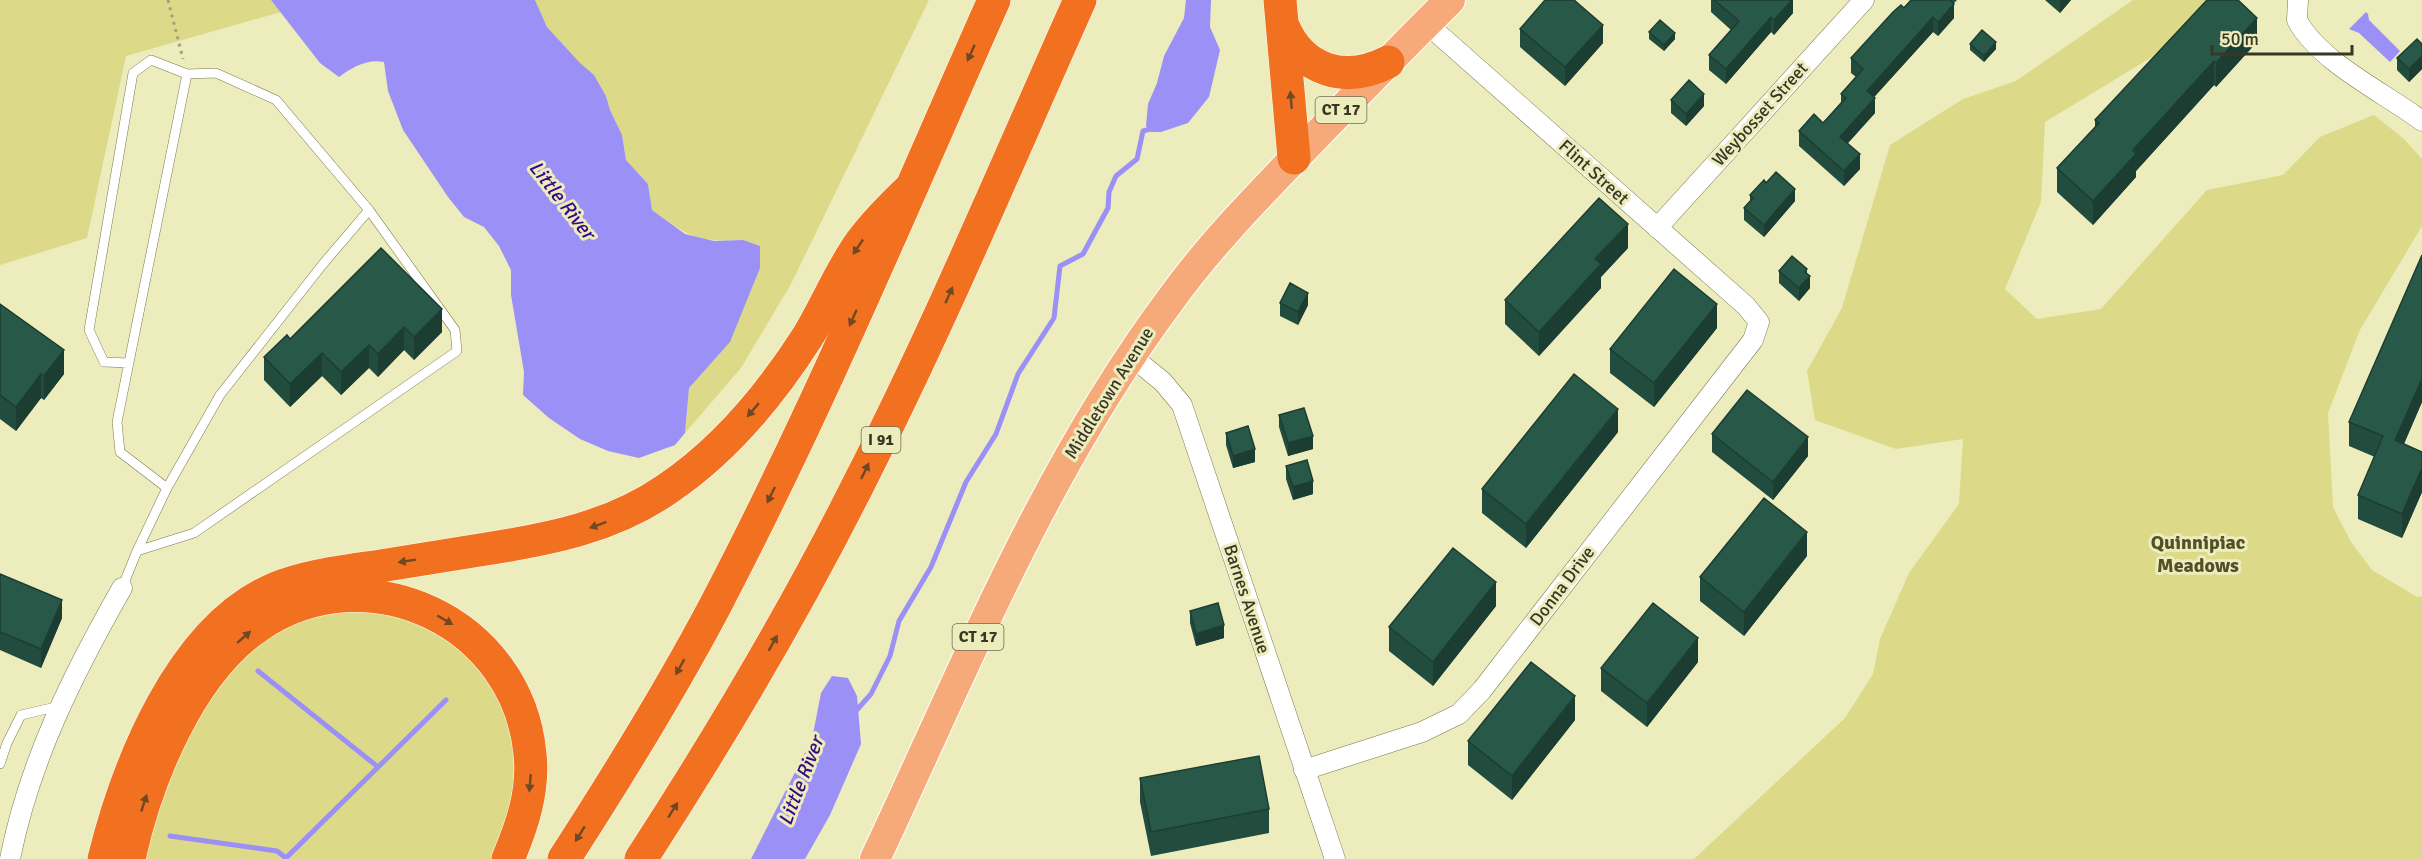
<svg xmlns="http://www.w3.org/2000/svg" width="2422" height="859" font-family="Signika,sans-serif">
<rect width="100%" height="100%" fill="#ececbd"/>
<!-- green -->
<path fill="#dcda88" d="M0 0H271L281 12 126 56 87 238 0 265Z
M535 0H929L791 284 741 368 685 433 689 388 730 342 743 240C697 242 689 237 652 210L648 184 626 160 622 135 610 110 606 96 594 75 580 64 547 27Z
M2133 0H2213L2152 57 2045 122 2041 202 2005 289 2037 319 2101 309 2207 190 2283 175 2320 137 2374 115 2404 139 2422 159V226L2360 330 2328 413 2333 507 2351 542 2372 570 2417 597 2422 596V859H1694L1845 718 1873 674 1880 639 1909 573 1959 504 1963 439 1896 449 1815 420 1807 371 1842 308 1890 145 1963 99 2016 81Z
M347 608 415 619 476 660 509 710 520 773 495 859H144L155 814 183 741 229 668 284 624Z"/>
<!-- water -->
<path fill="#9b90f5" d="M271 0H535L547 27 580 63 594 75 606 96 610 110 622 135 626 160 648 184 652 210 685 234 714 241 743 240 760 246V268L730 342 689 388 685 433 675 445 639 458 608 451 580 439 549 418 523 395 524 372 511 295V270L499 246 484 227 464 217 448 197 403 130 388 91 384 62C367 59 353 67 339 77L320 63Z
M1186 0H1211L1210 27 1220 50 1209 97 1188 123 1161 132H1151L1146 126 1148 104 1157 83 1164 56 1184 18Z
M2366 12 2368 14 2369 20 2400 51 2390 62 2359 33 2349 29Z
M832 676 848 678 857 696 861 744 830 815 805 859H751L812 739 821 693Z"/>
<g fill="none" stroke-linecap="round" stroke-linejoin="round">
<!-- stream -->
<path stroke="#9b90f5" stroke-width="5" d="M258 671 378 767
M854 713 871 694 890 656 899 621 931 567 966 482 996 434 1018 374 1054 318 1060 266 1083 254 1108 208 1109 192 1116 176 1137 159 1143 131 1154 128
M170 836 277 851 286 858
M285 859 446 700"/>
<defs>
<path id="lane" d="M129 363 104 362 89 330 133 73 151 60 187 74
M137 551 194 533 457 351 455 330 369 210 276 100 216 73 187 74 117 422 120 452 167 488
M122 588 137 551 167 488 220 395 323 264 369 210
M0 764 7 743 21 715 60 706"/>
<path id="street" d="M2298 0 2297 20C2319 62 2385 93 2422 121
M1657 228 1864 0
M1131 356 1163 382 1182 405 1335 859
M1304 770 1422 732 1459 714 1482 690 1753 340 1759 322 1746 306 1426 23
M10 859C29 762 73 674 122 588"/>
<path id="primary" d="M875 859C965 668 1044 469 1171 299 1213 241 1264 190 1314 138 1359 92 1404 45 1450 0"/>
<path id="highway" d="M1280 0 1294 158
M1283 26C1302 71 1345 84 1388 62
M104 859C127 766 180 630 274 589 306 576 340 572 374 567 411 561 448 555 486 549 550 539 612 527 667 489 725 450 771 394 808 336 827 305 840 271 861 242 876 222 893 205 911 188
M129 859C146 780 189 673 258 626 367 551 518 622 530 754 534 791 522 826 508 859
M564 859C617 777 669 693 715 606 818 409 904 203 994 0
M641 859C720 737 795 611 860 481 940 324 1008 161 1080 0"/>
</defs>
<!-- lane casing -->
<use href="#lane" stroke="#7a794e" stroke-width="10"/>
<!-- street casing -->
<use href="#street" stroke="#7a794e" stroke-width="21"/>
<!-- primary casing -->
<use href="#primary" stroke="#fff" stroke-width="32"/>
<!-- highway casing -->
<use href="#highway" stroke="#fff" stroke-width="34"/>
<!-- path -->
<path stroke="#a2a27f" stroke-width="3" stroke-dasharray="3 4.5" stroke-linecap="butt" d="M168 0 183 59"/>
<!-- lane -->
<use href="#lane" stroke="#fff" stroke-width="9"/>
<!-- street -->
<use href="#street" stroke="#fff" stroke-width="20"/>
<!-- primary -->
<use href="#primary" stroke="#f7aa79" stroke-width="30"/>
<!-- highway -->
<use href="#highway" stroke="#f27120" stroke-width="33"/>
</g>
<!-- wall -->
<path fill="#224c3d" d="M1711 0H1793V13L1774 35 1771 32 1726 84 1709 70V55L1731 30 1711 12Z
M1911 0H1957L1954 3V18L1938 36 1933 32 1874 97 1875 113 1847 144 1860 169 1844 186 1799 146V131L1823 123 1841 102V94L1856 77 1851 73V58Z
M2045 0H2071L2060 13Z
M2207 0 2257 42 2216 87 2214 85 2136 171V177L2093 225 2057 192V168L2095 127V120Z
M1520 29 1603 43 1565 86 1520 47Z
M1649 32 1675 39 1664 51 1649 39Z
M1970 44 1996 49 1984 62 1970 50Z
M2422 44V69L2409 82 2397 70V58Z
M1671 100 1704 106 1686 126 1671 113Z
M1766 183 1795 201 1764 237 1744 220V208L1750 201V195Z
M381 248 442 332 414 360 404 350 378 377 369 368 341 395 322 376 290 407 264 380V357L290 339Z
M1628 248 1601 277V288L1539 356 1505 324V300Z
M2422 255V402L2404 444 2422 452V492L2402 538 2358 519V495L2375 457 2349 446V422Z
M1779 271 1807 274 1810 288 1799 301 1779 283Z
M1280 303 1308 305 1298 325 1280 316Z
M0 304 64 374 44 400 41 398 16 431 0 419Z
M1717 328 1654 407 1610 373V349Z
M1279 415 1313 449 1288 456 1279 427Z
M1618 432 1526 548 1482 513V489Z
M1226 433 1255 462 1233 468 1226 445Z
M1712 434 1808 456 1773 500 1712 452Z
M1286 466 1313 494 1293 500 1286 479Z
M1807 556 1744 636 1700 601V577Z
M0 574 62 618 41 668 0 650Z
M1496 606 1433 686 1389 651V627Z
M1190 611 1224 638 1196 646 1190 623Z
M1698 662 1647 727 1601 691V668Z
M1575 720 1512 800 1468 765V741Z
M1140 778 1269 809V833L1151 856 1140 802Z"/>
<!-- shaded-wall -->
<path fill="#1c3e32" d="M1792 0H1793V13L1774 35V20Z
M2060 0H2071L2060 13Z
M1954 4V18L1938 36V22Z
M1771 17V32L1726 84V69Z
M1933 17V32L1867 105V91Z
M2257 18V42L2216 87V63Z
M1603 25V43L1565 86V67Z
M1675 33V39L1664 51V45Z
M1996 42V49L1984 62V56Z
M2422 56V69L2409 82V69Z
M2214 61V85L2136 171V177L2093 225V201L2133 150Z
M1704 94V106L1686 126V114Z
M1875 98V113L1840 152V137Z
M1860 154V169L1844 186V171Z
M1795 189V201L1764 237V225Z
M1628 224V248L1601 277V288L1539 356V332L1595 259Z
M1807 269V279L1810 276V288L1799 301V288L1805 272Z
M1308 293V305L1298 325V312Z
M1717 304V328L1654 407V383Z
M442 309V332L414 360V337Z
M404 327V350L378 377V354Z
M369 345V368L341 395V372Z
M64 350V374L44 400V376Z
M322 353V376L290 407V384Z
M41 374V398L16 431V407Z
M2422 379V402L2395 464V440Z
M1618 409V432L1526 548V524Z
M1313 436V449L1288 456V443Z
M1808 437V456L1773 500V482Z
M1255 449V462L1233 468V456Z
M2422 468V492L2402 538V514Z
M1313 481V494L1293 500V487Z
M1807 532V556L1744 636V612Z
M1496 582V606L1433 686V662Z
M62 600V618L41 668V649Z
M1224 625V638L1196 646V634Z
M1698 638V662L1647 727V703Z
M1575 696V720L1512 800V776Z"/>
<!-- building -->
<path fill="#285847" stroke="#1c3e32" stroke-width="1.5" d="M1545 0H1574L1603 25 1565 67 1520 29Z
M1714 0H1792L1774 20 1771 17 1726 69 1709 55 1739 21Z
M1911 0H1950L1954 4 1938 22 1933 17 1867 91 1875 98 1840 137 1860 154 1844 171 1799 131 1814 114 1823 123 1846 98 1841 94 1863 69 1851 58 1893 12 1901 5 1904 8Z
M2207 0H2238L2257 18 2216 63 2214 61 2133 150 2136 154 2093 201 2057 168 2099 123 2095 120Z
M1660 20 1675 33 1664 45 1649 32Z
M1982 30 1996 42 1984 56 1970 44Z
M2417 39 2422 44V56L2409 69 2397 58Z
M1689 80 1704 94 1686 114 1671 100Z
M1776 172 1795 189 1764 225 1744 208 1753 198 1750 195 1764 180 1766 183Z
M1599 198 1628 224 1595 259 1601 264 1539 332 1505 300Z
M381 248 442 309 414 337 404 327 378 354 369 345 341 372 322 353 290 384 264 357 287 335 290 339Z
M2422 255V379L2395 440 2422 452V468L2402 514 2358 495 2383 436 2349 422Z
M1792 256 1807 269 1805 272 1810 276 1799 288 1779 271Z
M1674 269 1717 304 1654 383 1610 349Z
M1290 283 1308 293 1298 312 1280 303Z
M0 304 64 350 44 376 41 374 16 407 0 395Z
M1574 374 1618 409 1526 524 1482 489Z
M1747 390 1808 437 1773 482 1712 434Z
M1304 408 1313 436 1288 443 1279 415Z
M1248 426 1255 449 1233 456 1226 433Z
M1307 460 1313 481 1293 487 1286 466Z
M1764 498 1807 532 1744 612 1700 577Z
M1453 548 1496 582 1433 662 1389 627Z
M0 574 62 600 41 649 0 632Z
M1218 603 1224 625 1196 634 1190 611Z
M1653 603 1698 638 1647 703 1601 668Z
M1531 662 1575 696 1512 776 1468 741Z
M1259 756 1269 809 1151 832 1140 778Z"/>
<!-- one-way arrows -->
<defs><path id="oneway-solid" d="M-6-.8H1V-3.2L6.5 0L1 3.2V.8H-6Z" transform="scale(1.5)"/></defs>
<g fill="#704824">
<use href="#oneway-solid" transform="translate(971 53) rotate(114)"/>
<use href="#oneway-solid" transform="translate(1291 100) rotate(-95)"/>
<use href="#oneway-solid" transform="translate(858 247) rotate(124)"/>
<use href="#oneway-solid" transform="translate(949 295) rotate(-66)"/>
<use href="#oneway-solid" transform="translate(853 318) rotate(114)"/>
<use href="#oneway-solid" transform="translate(753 410) rotate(130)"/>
<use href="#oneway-solid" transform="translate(865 471) rotate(-64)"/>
<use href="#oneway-solid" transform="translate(771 495) rotate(116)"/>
<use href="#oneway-solid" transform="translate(598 525) rotate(160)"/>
<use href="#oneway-solid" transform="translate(407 561) rotate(171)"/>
<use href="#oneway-solid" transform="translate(445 620) rotate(30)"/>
<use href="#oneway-solid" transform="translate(244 637) rotate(-41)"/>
<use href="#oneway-solid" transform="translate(773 643) rotate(-61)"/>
<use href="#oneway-solid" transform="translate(680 667) rotate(119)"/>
<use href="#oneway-solid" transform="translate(530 783) rotate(95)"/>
<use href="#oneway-solid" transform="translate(144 803) rotate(-72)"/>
<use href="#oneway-solid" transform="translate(673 810) rotate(-58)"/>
<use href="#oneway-solid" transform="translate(580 834) rotate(122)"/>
</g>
<g text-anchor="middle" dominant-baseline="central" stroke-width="6" stroke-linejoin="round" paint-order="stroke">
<!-- shield labels -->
<g fill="#ececbd" stroke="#6e6d53" stroke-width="1.5">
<rect x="1315.5" y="97" width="51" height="26" rx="4.5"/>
<rect x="861.5" y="427" width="39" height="26" rx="4.5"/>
<rect x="952.5" y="624" width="51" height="26" rx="4.5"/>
</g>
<g font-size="16" font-weight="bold" fill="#383725">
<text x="1341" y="110">CT 17</text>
<text x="881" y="440">I 91</text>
<text x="978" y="637">CT 17</text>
</g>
<!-- street labels -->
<g font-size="18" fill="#383725" stroke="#ececbd">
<text transform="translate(1760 114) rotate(-48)">Weybosset Street</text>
<text transform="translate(1594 172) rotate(42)">Flint Street</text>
<text transform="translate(1109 393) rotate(-58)">Middletown Avenue</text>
<text transform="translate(1562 586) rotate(-53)">Donna Drive</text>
<text transform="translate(1247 599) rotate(72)">Barnes Avenue</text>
</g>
<!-- water labels -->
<g font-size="20" font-style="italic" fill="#350a84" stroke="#ececbd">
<text transform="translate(562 200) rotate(52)">Little River</text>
<text transform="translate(801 781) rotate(-69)">Little River</text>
</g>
<!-- neighbourhood labels -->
<g font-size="20" font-weight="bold" fill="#515026" stroke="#ececbd">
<text x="2198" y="542">Quinnipiac<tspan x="2198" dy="23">Meadows</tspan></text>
</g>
</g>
<!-- scale -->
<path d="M2212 45v9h140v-9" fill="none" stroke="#383725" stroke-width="3"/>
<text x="2221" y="45" font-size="18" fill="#383725" stroke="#ececbd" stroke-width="4.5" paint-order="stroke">50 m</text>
</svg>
